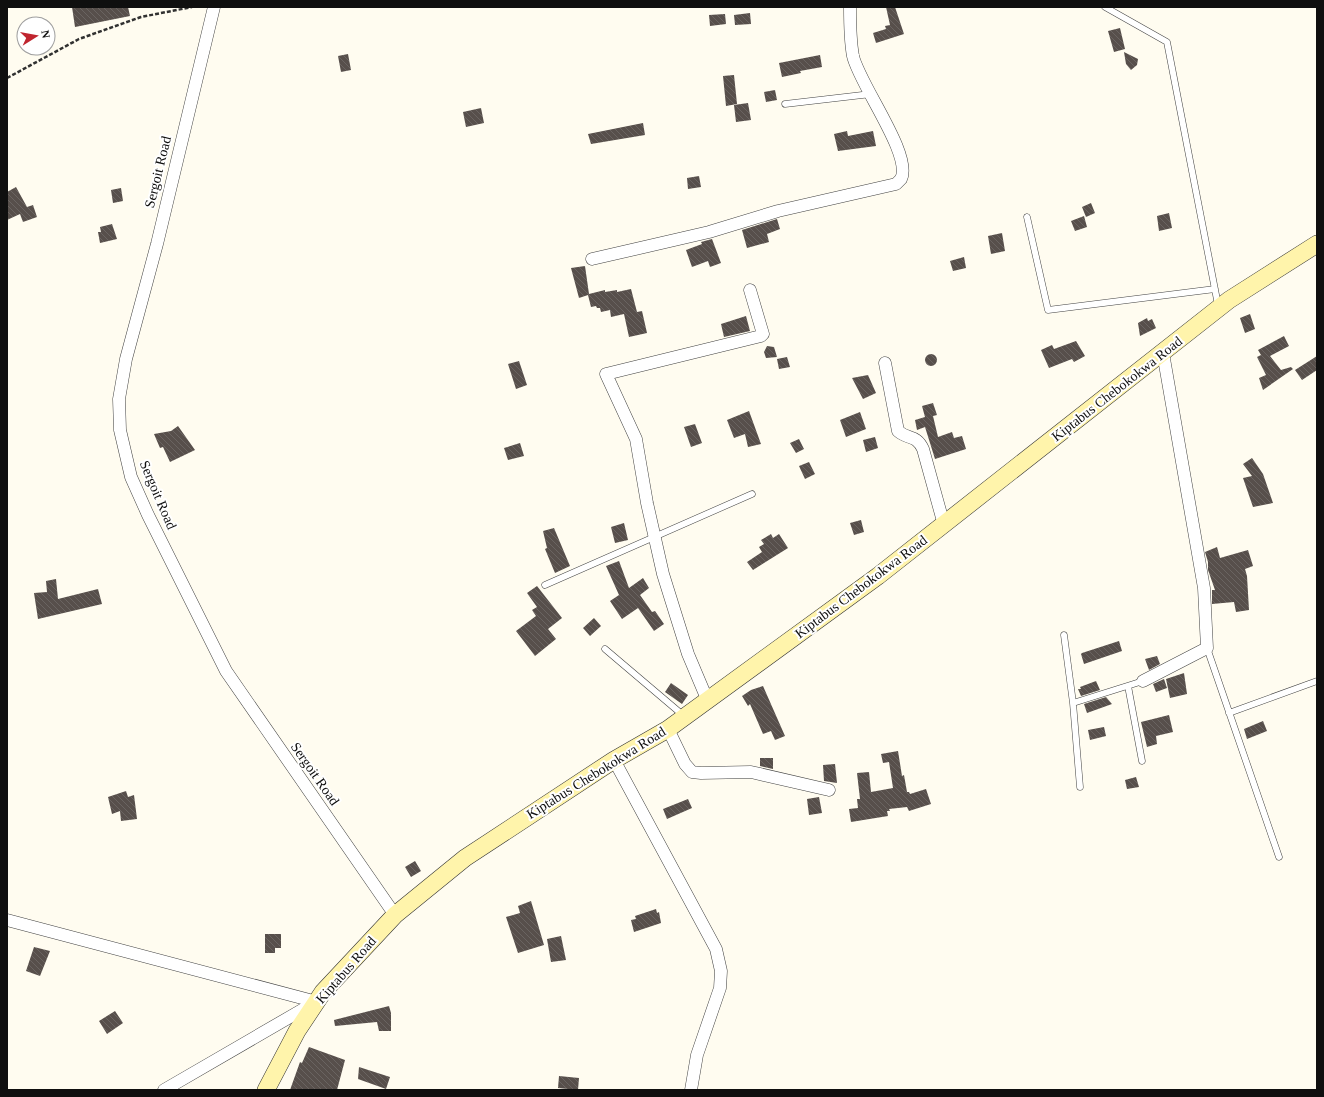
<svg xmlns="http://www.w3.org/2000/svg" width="1324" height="1097" font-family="Georgia,serif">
<defs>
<pattern id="building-back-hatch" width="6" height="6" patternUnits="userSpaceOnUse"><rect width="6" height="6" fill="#574f4b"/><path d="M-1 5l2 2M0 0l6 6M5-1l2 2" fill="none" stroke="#6a6461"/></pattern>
</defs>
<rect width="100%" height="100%" fill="#fffcf0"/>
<!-- building -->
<path fill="url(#building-back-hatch)" d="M72 7H128L130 16 75 27Z
M886 7H895L904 34 876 43 873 33 886 29 885 26 890 25Z
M750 13 751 24 735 25 734 15Z
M725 14 726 24 710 26 709 15Z
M1120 28 1125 49 1114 52 1108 31Z
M1124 52 1138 59 1137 65 1131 70 1126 64Z
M348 54 351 70 341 72 338 56Z
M820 55 822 67 800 71 801 73 782 77 779 63Z
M734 75 737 104 726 106 723 76Z
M775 90 777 100 766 102 764 92Z
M748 103 751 120 736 122 734 105Z
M481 108 484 123 466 127 463 112Z
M643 123 645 135 591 144 588 134Z
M847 131 848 136 873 131 876 146 838 151 834 134Z
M699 176 701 187 688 189 687 178Z
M16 187 27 207 33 205 37 217 23 222 20 214 7 220V192Z
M121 188 123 201 113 203 111 190Z
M1091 203 1095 213 1086 217 1082 207Z
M1169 213 1172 228 1159 231 1157 216Z
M1084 216 1087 227 1075 231 1071 221Z
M777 219 780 229 767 234 769 242 747 248 742 230Z
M112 224 117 239 100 243 98 232H101L100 227Z
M1002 233 1005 251 991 254 988 236Z
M712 239 721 263 710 267 708 261 692 267 686 250 702 244 701 242Z
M964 257 966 268 953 271 950 261Z
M585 266 589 294 605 290V292L617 290V292L631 289 637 312 642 311 647 333 629 337 624 314 611 317 610 310 601 312 600 308H597L596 306 591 307 588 295 579 298 571 268Z
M1250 314 1255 329 1245 333 1240 318Z
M746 316 750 331 724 337 721 324Z
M1147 318 1148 321 1152 319 1156 328 1140 336 1138 323Z
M1284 336 1289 346 1270 356 1281 370 1291 367 1293 369 1263 390 1259 378 1266 375 1257 357 1261 355 1258 350Z
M1076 341 1085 356 1074 362 1072 359 1049 368 1041 350 1052 345 1054 349Z
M767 346 774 347 777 357 766 358 764 352Z
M925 360a6 6 0 1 1 12 0a6 6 0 1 1-12 0Z
M1317 356V370L1302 380 1295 370Z
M787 357 790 367 779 369 777 359Z
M519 361 527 385 516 389 508 364Z
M868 375 876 393 863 399 852 378Z
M933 403 937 415 933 416 938 437 952 432 954 438 962 436 966 449 935 459 925 427 917 430 915 420 925 417 922 406Z
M749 411 761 444 748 447 745 434 734 438 727 420Z
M860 412 866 429 846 437 840 420Z
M695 424 702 443 691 447 684 427Z
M178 426 195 450 170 462 163 447 160 448 154 434 171 431Z
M875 437 878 448 866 452 863 440Z
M799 439 804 449 796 453 790 443Z
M520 443 524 456 508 460 504 448Z
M1252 458 1263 474 1273 503 1253 507 1243 478 1252 476 1243 464Z
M809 462 815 474 805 479 799 466Z
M861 520 864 532 854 535 850 523Z
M624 523 628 540 615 543 611 527Z
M554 528 570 566 555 573 545 549 547 548 543 531Z
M771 534 773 538 779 534 788 548 753 570 747 562 762 552 759 547 764 544 761 540Z
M1217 547 1220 558 1248 550 1253 566 1245 569 1247 576 1249 610 1236 612 1234 602 1212 604V590H1215L1208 570V562L1205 552Z
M619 561 629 588 643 578 649 588 640 595 652 612 655 611 664 624 654 631 638 608 622 619 610 601 619 595 606 566Z
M56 579 58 599 98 589 102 604 38 619 34 593 47 592 46 581Z
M537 586 562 618 548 629 556 639 535 656 516 631 536 616 532 610 537 607 527 593Z
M594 618 601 626 590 636 583 628Z
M1119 641 1122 651 1084 664 1081 654 1082 653Z
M1157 656 1160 664 1149 670 1145 659Z
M1184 673 1187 694 1170 698 1166 679Z
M1164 679 1167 688 1156 692 1153 684Z
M1096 681 1100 690 1081 696 1078 689H1081L1080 687Z
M671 683 688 695 682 704 665 692Z
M763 686 785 736 775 740 771 731 763 734 750 704 748 706 742 696 751 690Z
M1106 697 1112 704 1087 713 1084 704Z
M1169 715 1173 732 1156 736 1157 744 1147 747 1141 722Z
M1263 721 1267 731 1247 739 1244 729Z
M1104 727 1106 736 1090 740 1088 730Z
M898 751 902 776 904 775 907 792H909L910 794 926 789 931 804 909 811 907 807 889 809 890 811H887L888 816 851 822 849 809 858 808 857 799H860L857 773 869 772 871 792 893 788 889 762 883 763 881 754Z
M760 758H773V769L760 766Z
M835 764 837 783 824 781 823 765Z
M1136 777 1139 787 1127 789 1125 780Z
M126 791 128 797 134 795 137 819 121 821 120 811 112 814 108 797Z
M819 797 822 813 809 815 807 799Z
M688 799 692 808 667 819 663 809Z
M415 861 421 871 411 877 405 867Z
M531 901 544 945 518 953 506 917 520 913 518 906Z
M656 909 657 913 659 912 661 923 634 932 631 920 636 919 635 916Z
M265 934H281V948H275V953H265Z
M561 936 566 960 551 962 547 939Z
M34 947 50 951 40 976 26 971Z
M389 1006 391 1013V1031H379L377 1022 335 1026 334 1020Z
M115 1011 123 1023 107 1034 99 1021Z
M309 1047 345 1060 337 1090H290L300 1062 302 1063Z
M359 1067 390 1077 386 1089 358 1079Z
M559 1076 579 1078 578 1090 558 1088Z"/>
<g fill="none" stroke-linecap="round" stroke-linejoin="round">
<defs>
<path id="lane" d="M1105 7 1167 42 1218 305
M785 104 871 94
M1027 217 1048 310 1215 289
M545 585 752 494
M1064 635 1073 703 1143 681
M1207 648 1279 857
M605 649 684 716
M1128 686 1142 761
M1073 703 1080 787
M1229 713 1317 681"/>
<path id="street" d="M214 7 157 244 126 359 119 399 120 430 131 477 148 515 226 671 395 915
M592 259 709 232 778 211 896 184 901 179C913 155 859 84 853 56 850 40 850 23 850 7
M885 363 898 431C908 440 916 434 923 449L944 525
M1143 681 1207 648 1204 588 1163 353
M707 699 688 654 663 574 647 503 636 439 606 374 761 336 763 334 750 290
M668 729 685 764 692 772 701 773 751 772 829 790
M614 760 716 949 721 971 720 988 697 1055 691 1090
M7 920 317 1002
M164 1090 314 1003"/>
<path id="secondary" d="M266 1090 297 1031 323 992 395 915 465 858 614 760 668 729 878 576 1229 300 1317 244"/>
</defs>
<!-- lane casing -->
<use href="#lane" stroke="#424242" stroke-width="7"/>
<!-- street casing -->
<use href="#street" stroke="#424242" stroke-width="13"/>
<!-- secondary casing -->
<use href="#secondary" stroke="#313131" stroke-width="18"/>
<!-- path -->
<path stroke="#313131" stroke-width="2.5" stroke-dasharray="4 2" stroke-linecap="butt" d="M7 78 79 39 141 17 192 7"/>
<!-- lane -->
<use href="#lane" stroke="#fff" stroke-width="6"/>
<!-- street -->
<use href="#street" stroke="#fff" stroke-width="12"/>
<!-- secondary -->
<use href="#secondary" stroke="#fff4ab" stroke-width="17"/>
</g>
<g text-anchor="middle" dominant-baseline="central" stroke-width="4" stroke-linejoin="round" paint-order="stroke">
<!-- street labels -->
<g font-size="14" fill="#0f0f0f" stroke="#fff">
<text transform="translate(158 172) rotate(-76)">Sergoit Road</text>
<text transform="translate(1117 389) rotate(-38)">Kiptabus Chebokokwa Road</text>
<text transform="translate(158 495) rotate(67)">Sergoit Road</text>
<text transform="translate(861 587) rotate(-37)">Kiptabus Chebokokwa Road</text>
<text transform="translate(596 773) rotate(-32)">Kiptabus Chebokokwa Road</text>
<text transform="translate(315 774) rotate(55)">Sergoit Road</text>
<text transform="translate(346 970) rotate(-49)">Kiptabus Road</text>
</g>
</g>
<!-- border -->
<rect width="1324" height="1097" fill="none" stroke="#0f0f0f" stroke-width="16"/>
<!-- north arrow -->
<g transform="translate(36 36) rotate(79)"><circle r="19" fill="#ffffff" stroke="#9f9f9f"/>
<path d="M0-3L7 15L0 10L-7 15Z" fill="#c0252f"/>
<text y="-6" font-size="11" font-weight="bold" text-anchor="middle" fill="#0f0f0f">N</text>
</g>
</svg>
